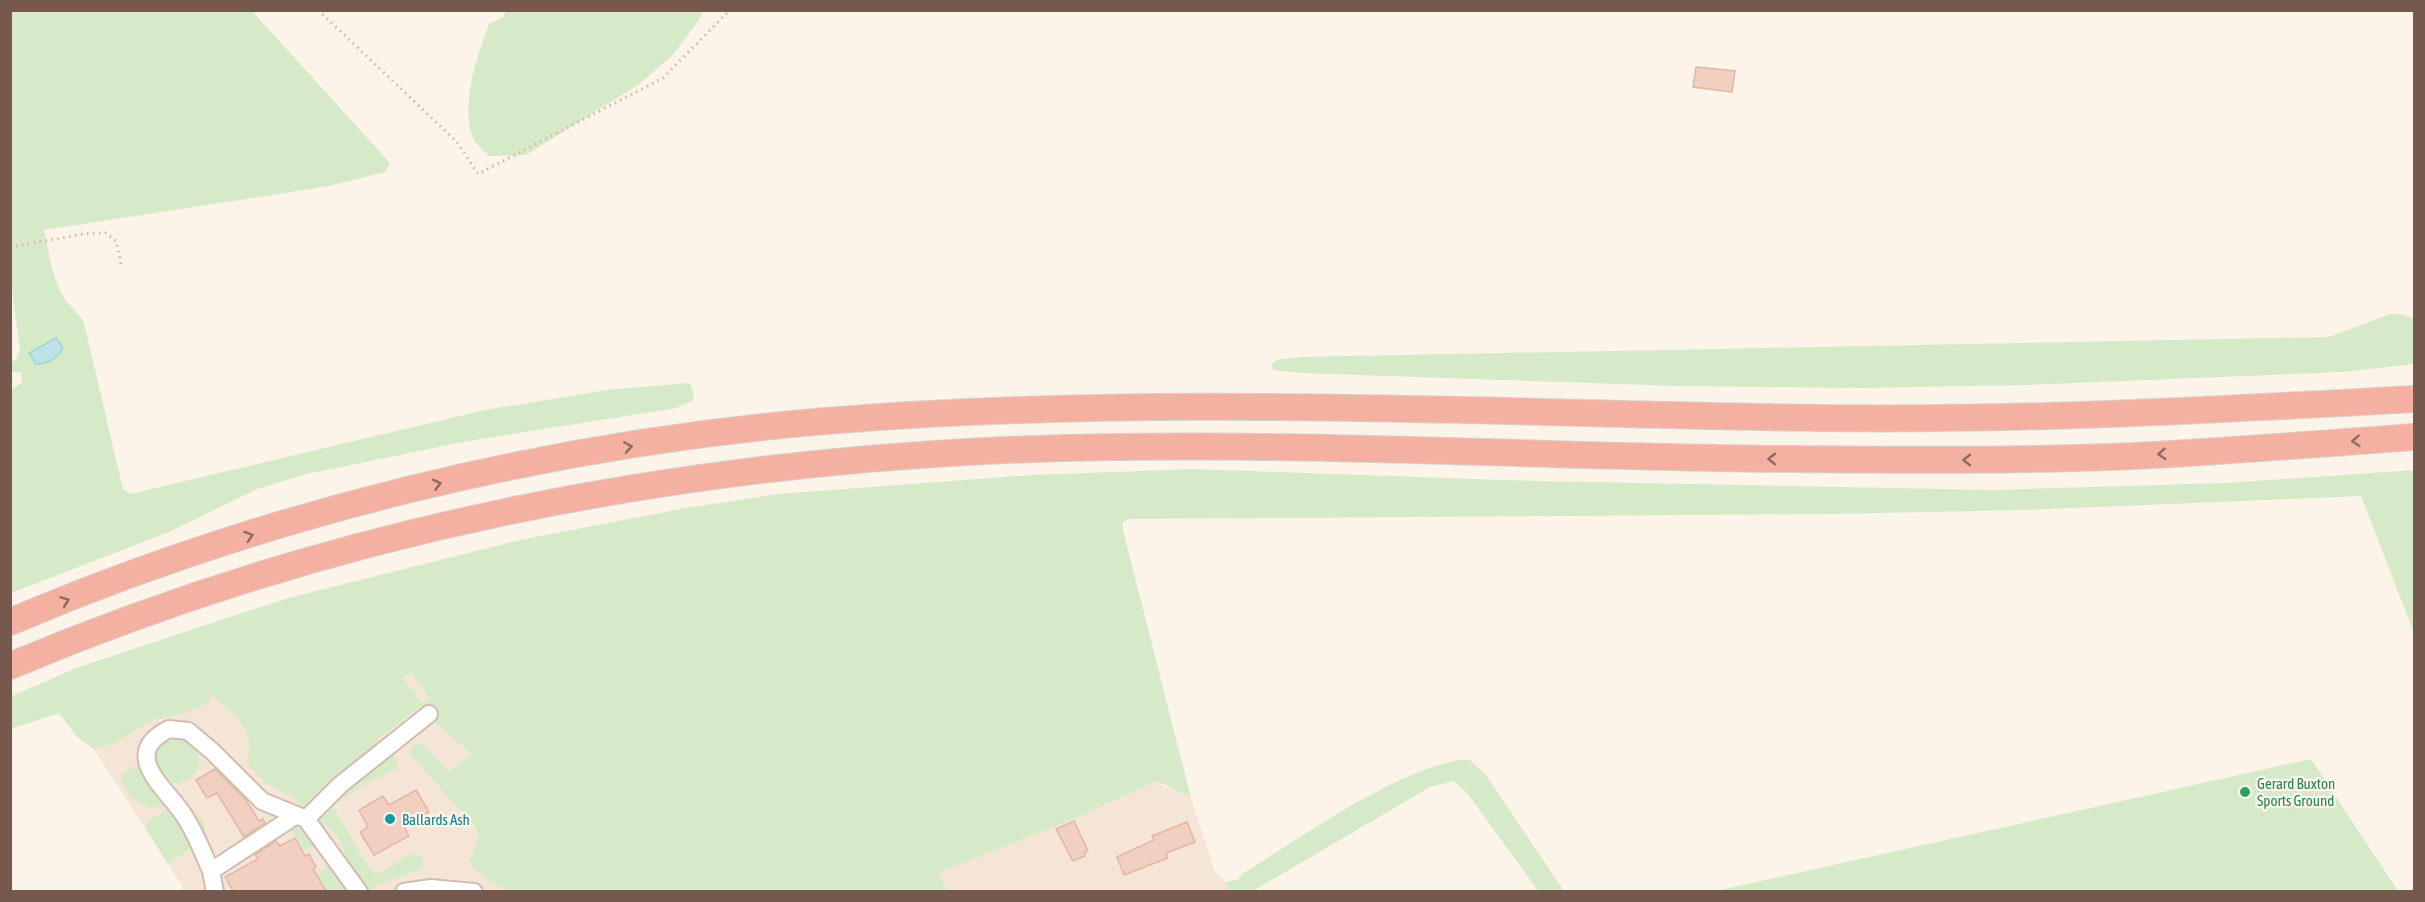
<svg xmlns="http://www.w3.org/2000/svg" width="2425" height="902" font-family="'Asap Condensed',sans-serif">
<rect width="100%" height="100%" fill="#fcf3e9"/>
<!-- residential -->
<path fill="#f4e5d7" d="M366 617 429 698 423 705 434 721 471 754 448 773 423 744 479 837 470 859 491 882 509 891 326 892 324 888 318 892 181 891 183 887 94 749 112 744 156 719 184 714 210 695Z
M1157 781 1163 786 1191 798 1215 872 1226 882 1230 891H946L938 872 1062 824Z"/>
<!-- green -->
<path fill="#d7eac7" fill-rule="evenodd" d="M10 11H252L390 163 385 172 324 187 44 230C49 252 52 278 64 298 69 307 78 311 84 323L123 489 130 494 485 410 606 390 690 383 694 395 692 401 676 408 463 442 307 474 257 489 169 532 11 593V389L22 383 21 372H10L11 362 16 360 20 351 10 273Z
M505 11V10L703 11 699 20 672 56 638 85 526 155 489 156C485 152 479 147 476 143 457 112 478 54 489 24L504 17Z
M2390 314H2401L2414 319V364L2342 372 2025 385 1858 388 1678 386 1301 373 1273 370 1272 364 1277 360 1301 357 2329 337Z
M1194 469 1536 481 1992 490 2227 483 2414 470V633L2361 496 2026 510 1831 514 1130 519 1123 522V530L1191 798 1157 781 1062 824 939 872 946 891H509L491 882 471 866 470 859 479 837 474 826 410 754 411 747 418 743 423 744 448 772 471 754 434 721 422 705 379 738 372 749 394 757 398 764 396 769 358 788 333 806 366 863 374 873 381 872 413 853 421 856 424 864 417 871 385 882 367 891H318L324 888 318 878 321 870 345 857C343 833 324 826 308 812 303 809 299 802 295 799 283 791 273 790 260 777 238 756 252 762 249 741 246 721 226 707 211 695L210 702 184 714 156 719 112 744 94 749 77 737 59 713 11 729 10 697 76 668 288 598 520 540 686 508 778 494 1033 475ZM410 673 429 698 423 704 402 677Z
M155 761a22 22 0 1 1 44 0a22 22 0 1 1-44 0Z
M2311 759 2398 891H1716Z
M1459 760H1470L1486 775 1564 891H1538L1468 794 1454 781 1430 787 1258 888 1255 891H1230L1226 882 1237 880 1245 872C1304 836 1392 772 1459 760Z
M138 765 162 805C143 814 122 794 121 774Z
M166 811 201 817 205 824V830L192 839V847L168 864 145 827 153 817Z
M298 817 320 845 303 851 289 825Z"/>
<!-- water -->
<path fill="#bde3e6" stroke="#a3d3d7" stroke-width="1.5" d="M56 338 63 348C58 358 48 364 36 364L29 353Z"/>
<!-- building -->
<path fill="#f1d0c1" stroke="#e3b6a2" stroke-width="1.5" d="M1696 67 1735 71 1732 92 1693 87Z
M215 769 246 800 259 821 263 819 265 823 244 837 217 793 207 798 196 780Z
M416 790 429 812 404 826 409 836 374 855 360 832 368 827 359 810 383 796 389 805Z
M1074 821 1088 851 1084 853 1085 856 1073 861 1056 829Z
M1187 822 1195 842 1166 853 1168 858 1124 875 1117 857 1154 840 1152 836Z
M295 838 305 856 309 854 316 867 313 869 326 891H233L225 877 258 859 255 855 276 841 280 846Z"/>
<g fill="none" stroke-linecap="round" stroke-linejoin="round">
<defs>
<path id="minor" d="M306 819 340 785 429 714
M211 871C203 853 196 834 185 817 167 788 118 755 169 729L188 731 213 752 262 801 306 819 359 892
M215 892 211 871 295 816
M404 892 431 888 474 892"/>
<path id="highway" d="M10 622C266 513 549 444 826 421 1156 394 1486 413 1816 418 2016 421 2215 410 2414 399
M10 666C320 535 650 468 985 451 1253 438 1523 457 1792 459 1906 460 2020 461 2134 456 2227 451 2321 444 2414 437"/>
</defs>
<!-- minor casing -->
<use href="#minor" stroke="#d0bcb1" stroke-width="20"/>
<!-- highway casing -->
<use href="#highway" stroke="#d9d0cd" stroke-width="28"/>
<!-- path -->
<path stroke="#d6b4a3" stroke-width="3" stroke-dasharray="1.5 4.5" stroke-linecap="butt" d="M318 10 457 142 478 174 663 78 730 10
M10 247 84 234 106 233 116 241 121 264"/>
<!-- minor -->
<use href="#minor" stroke="#fff" stroke-width="16"/>
<!-- highway -->
<use href="#highway" stroke="#f4b1a1" stroke-width="26"/>
</g>
<!-- one-way arrows -->
<defs><path id="oneway-chevron" d="M-2-3.5L2.5 0L-2 3.5" fill="none" stroke-width="1.6" stroke-linecap="round" stroke-linejoin="round" transform="scale(1.5)"/></defs>
<g stroke="#8f6a5e">
<use href="#oneway-chevron" transform="translate(2356 441) rotate(176)"/>
<use href="#oneway-chevron" transform="translate(628 447) rotate(-9)"/>
<use href="#oneway-chevron" transform="translate(2162 454) rotate(176)"/>
<use href="#oneway-chevron" transform="translate(1772 459) rotate(-179)"/>
<use href="#oneway-chevron" transform="translate(1967 460) rotate(-180)"/>
<use href="#oneway-chevron" transform="translate(437 484) rotate(-15)"/>
<use href="#oneway-chevron" transform="translate(249 536) rotate(-18)"/>
<use href="#oneway-chevron" transform="translate(65 601) rotate(-21)"/>
</g>
<!-- markers -->
<circle fill="#2e9e5b" stroke="#fff7ef" stroke-width="2" cx="2245" cy="792" r="6"/>
<circle fill="#0f9aa8" stroke="#fff7ef" stroke-width="2" cx="390" cy="819" r="6"/>
<g text-anchor="middle" dominant-baseline="central" stroke-width="4.5" stroke-linejoin="round" paint-order="stroke">
<!-- leisure labels -->
<g font-size="15" fill="#27864d" stroke="#fff7ef" text-anchor="start">
<text x="2257" y="783">Gerard Buxton<tspan x="2257" dy="17">Sports Ground</tspan></text>
</g>
<!-- culture labels -->
<g font-size="15" fill="#0d838f" stroke="#fff7ef" text-anchor="start">
<text x="402" y="819">Ballards Ash</text>
</g>
</g>
<!-- border -->
<rect width="2425" height="902" fill="none" stroke="#76584d" stroke-width="24"/>
</svg>
